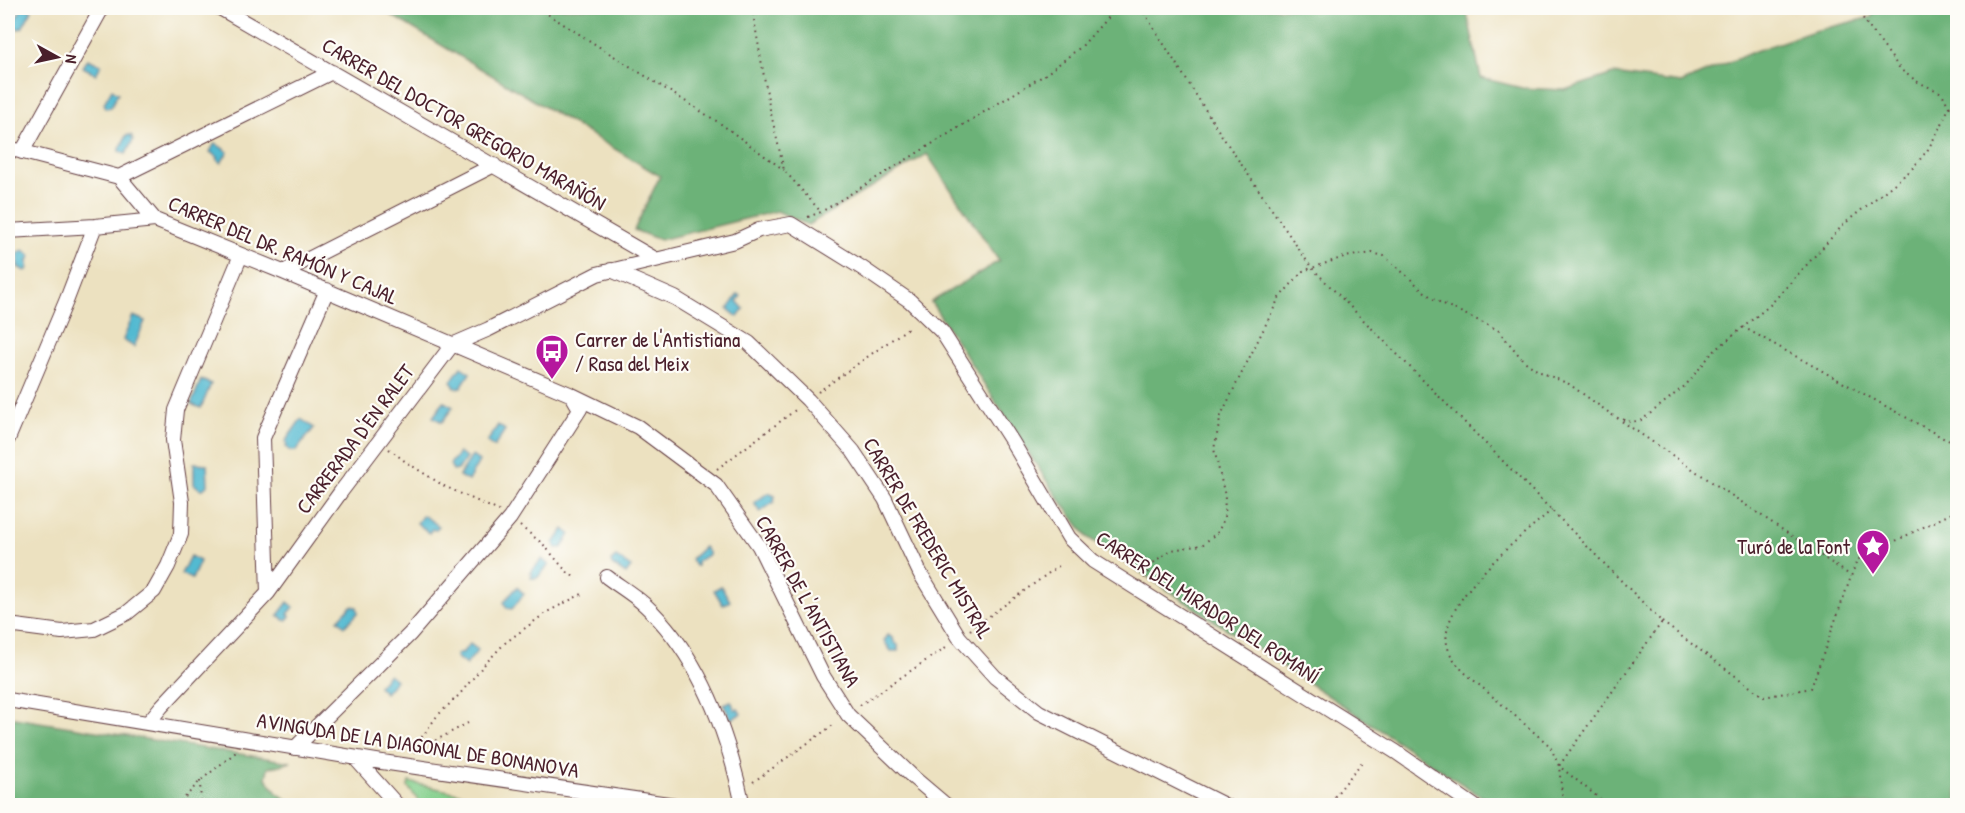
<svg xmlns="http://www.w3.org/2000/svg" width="1965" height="813" font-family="'Patrick Hand',sans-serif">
<rect width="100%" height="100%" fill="#fdfcf7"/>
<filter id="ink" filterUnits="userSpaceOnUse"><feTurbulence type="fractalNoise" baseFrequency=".0167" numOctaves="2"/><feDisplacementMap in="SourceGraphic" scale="12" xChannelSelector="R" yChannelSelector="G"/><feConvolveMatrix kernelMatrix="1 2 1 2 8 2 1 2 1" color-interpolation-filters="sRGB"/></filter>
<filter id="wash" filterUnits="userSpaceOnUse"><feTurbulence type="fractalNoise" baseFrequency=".008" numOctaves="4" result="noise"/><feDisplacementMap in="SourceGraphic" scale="24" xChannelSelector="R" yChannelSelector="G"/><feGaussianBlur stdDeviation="1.35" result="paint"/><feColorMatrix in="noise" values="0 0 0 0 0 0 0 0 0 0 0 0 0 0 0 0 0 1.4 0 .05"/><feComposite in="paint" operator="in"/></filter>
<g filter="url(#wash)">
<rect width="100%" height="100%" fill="#ece1c0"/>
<!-- green -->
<path fill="#85d08d" stroke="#68785c" stroke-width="1.5" d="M409 782 497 802 499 805H422L408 787Z"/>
<!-- forest -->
<path fill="#6cb278" stroke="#5b6852" stroke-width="1.5" d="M392 8H1466L1481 78 1522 88 1565 90 1613 74 1681 83 1755 51 1814 31 1872 17 1874 8H1957V805H1494L1087 537 1052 489 931 302 999 261 927 154 808 225 777 211 660 240 634 230 660 176 389 14Z
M8 717 291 762 268 768 266 778 277 793 295 805H8Z"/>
<!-- water -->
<path fill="#53bad1" stroke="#4e6c7e" stroke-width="1.5" d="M22 8 32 10 22 28 18 29 13 23Z
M88 59 101 65 96 74 83 67Z
M112 89 118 93 111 107 106 108 104 103Z
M129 135 132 136 133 140 126 154 119 151 126 136Z
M215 143 228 152 221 163 217 160 218 157 210 152Z
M24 250 31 256 28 260V269L25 271 18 267V253Z
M738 294 741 296 737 301 744 309 738 317 728 309Z
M133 316 145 321 134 347 123 340Z
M461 367 470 373 461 387 455 388 451 381Z
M201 380 211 384 201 408 191 404Z
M444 402 453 407 442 422 433 417Z
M301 419 314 428 296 451H290L286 447 287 444 285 442Z
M498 425 505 430 494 447 487 442Z
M459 453 466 458 458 470 453 471 450 464Z
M472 456 479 461 468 481 459 476Z
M194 463 207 464 208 485 203 489H200L194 484Z
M768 493 775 496 774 502 760 512 754 503Z
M423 515 439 526 435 530 432 529 429 533 417 523Z
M564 529 570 534 562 548H556L554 543Z
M704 547 709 554 697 562V566H695L691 559Z
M190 556 200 561 192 579 181 574Z
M616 557 631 567 626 574 612 565 611 561Z
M542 559 549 565 537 578H531L532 574 530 573Z
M721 586 730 601 723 605 714 590Z
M517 587 524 594 512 609 507 608 504 602Z
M288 602 294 607 288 614 290 616 286 621 278 615Z
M351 606 357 607 358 613 345 626 338 620Z
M888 635 893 638 894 642 898 645V651H891L884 641Z
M470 644 478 650 466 665 456 657 457 654 462 653Z
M389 674 396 680 385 693 378 686Z
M731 701 735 710 738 709 741 714 731 719 723 704Z"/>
</g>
<g filter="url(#ink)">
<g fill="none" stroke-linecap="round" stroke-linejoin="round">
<defs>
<path id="minor" d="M220 8 655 259
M8 148 119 177 155 220 283 272 572 395 638 427 716 485 759 546 823 676 848 715 914 778 947 806
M22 152 102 8
M119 177 332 72
M8 231 95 226 155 220
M611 270 675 298 749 343 808 400 853 451 885 499 920 573 959 637 995 677 1039 712 1226 806
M283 272 494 165
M8 439 67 299 95 226
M607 577C619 586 633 594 645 605 700 656 728 733 743 806
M268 593 263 438 327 290
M8 625 62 632 94 629 127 613 154 591 168 566 181 534 182 502 173 440 176 410 241 255
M8 700 382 762 682 806
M148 723 161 707 268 593 340 493 452 345 489 329 597 274 735 241 759 230 791 224 862 268 910 301 942 332 1013 443 1069 538 1093 561 1396 752 1474 806
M295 748 410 634 510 518 580 409 572 395
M355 758 398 806"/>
</defs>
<!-- minor casing -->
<use href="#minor" stroke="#623c41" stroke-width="16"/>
<!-- path -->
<path stroke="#623c41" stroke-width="2" stroke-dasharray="1.5 4.5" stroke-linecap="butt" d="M538 8 721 124 784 170
M752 8 769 105 784 170 821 212
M1141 8 1222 136 1311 267 1662 622 1559 766 1609 806
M1949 107 1958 106
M808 217 821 212 1046 74 1082 46 1116 8
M1743 327 1945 439 1958 444
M818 392 911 326
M1617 418 1851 576
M389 449 406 462 444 486 499 511
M717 469 798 408
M1552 510C1522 535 1439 601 1447 644 1449 655 1456 663 1463 671L1550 746 1559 766 1562 794 1568 806
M520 526 543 544 566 571 574 577
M1144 578 1155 561 1171 550 1202 545 1218 532 1224 519 1225 496 1214 449 1221 415 1279 298 1303 271 1344 257 1372 253 1384 256 1433 299 1498 330 1523 360 1538 371 1569 384 1615 417 1631 422 1642 420 1686 385 1712 353 1770 305 1844 224 1911 170 1927 151 1943 122 1949 107 1942 93 1918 82 1901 70 1865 22 1858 8
M1662 622 1764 697 1811 688 1857 560 1958 510
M970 630 1060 565
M860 705 949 645
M411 752 437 716 459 695 483 666 505 643 547 612 584 593
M414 752 468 723
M200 781 201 806
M753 782 836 723
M177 806 200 781 236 752
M559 806 562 804
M1327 806 1362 762"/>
<!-- minor -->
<use href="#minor" stroke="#fff" stroke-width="14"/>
</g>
</g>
<!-- icons -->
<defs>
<symbol id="bus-pin" viewBox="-11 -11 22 30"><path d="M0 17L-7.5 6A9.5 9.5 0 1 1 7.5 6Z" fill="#b5179e" stroke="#fdfcf7"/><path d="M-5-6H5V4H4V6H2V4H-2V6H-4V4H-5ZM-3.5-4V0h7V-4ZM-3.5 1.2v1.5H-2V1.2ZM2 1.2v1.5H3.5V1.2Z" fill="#fff"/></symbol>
<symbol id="sight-pin" viewBox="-11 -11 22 30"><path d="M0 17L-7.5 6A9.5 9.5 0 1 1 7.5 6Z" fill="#b5179e" stroke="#fdfcf7"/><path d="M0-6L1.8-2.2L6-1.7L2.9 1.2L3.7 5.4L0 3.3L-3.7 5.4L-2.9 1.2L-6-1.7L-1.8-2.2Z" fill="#fff"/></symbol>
</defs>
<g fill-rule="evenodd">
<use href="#bus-pin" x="533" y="332" width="38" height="52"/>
<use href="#sight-pin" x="1854" y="527" width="38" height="52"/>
</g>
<g text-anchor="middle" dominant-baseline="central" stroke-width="4.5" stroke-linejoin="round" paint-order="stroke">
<!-- street labels -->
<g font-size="21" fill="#4a1f2b" stroke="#fdfcf7">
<text transform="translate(464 124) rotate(30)">CARRER DEL DOCTOR GREGORIO MARAÑÓN</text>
<text transform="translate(283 250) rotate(23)">CARRER DEL DR. RAMÓN Y CAJAL</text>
<text transform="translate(355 439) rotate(-53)">CARRERADA D'EN RALET</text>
<text transform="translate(928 538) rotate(59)">CARRER DE FREDERIC MISTRAL</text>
<text transform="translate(808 601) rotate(61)">CARRER DE L'ANTISTIANA</text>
<text transform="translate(1208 607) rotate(33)">CARRER DEL MIRADOR DEL ROMANÍ</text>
<text transform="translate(418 745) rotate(9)">AVINGUDA DE LA DIAGONAL DE BONANOVA</text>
</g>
<!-- poi labels -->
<g font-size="21" fill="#4a1f2b" stroke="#fdfcf7" text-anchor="start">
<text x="575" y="339">Carrer de l'Antistiana<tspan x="575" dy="24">/ Rasa del Meix</tspan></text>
<text x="1850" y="546" text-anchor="end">Turó de la Font</text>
</g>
</g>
<!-- margin -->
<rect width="1965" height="813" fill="none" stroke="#fdfcf7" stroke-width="30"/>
<!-- north arrow -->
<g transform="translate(57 57) rotate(98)" stroke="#fdfcf7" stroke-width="4.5" paint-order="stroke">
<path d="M0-4.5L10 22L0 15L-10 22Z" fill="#4a1f2b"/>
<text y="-9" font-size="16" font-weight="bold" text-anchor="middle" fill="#4a1f2b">N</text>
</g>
</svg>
